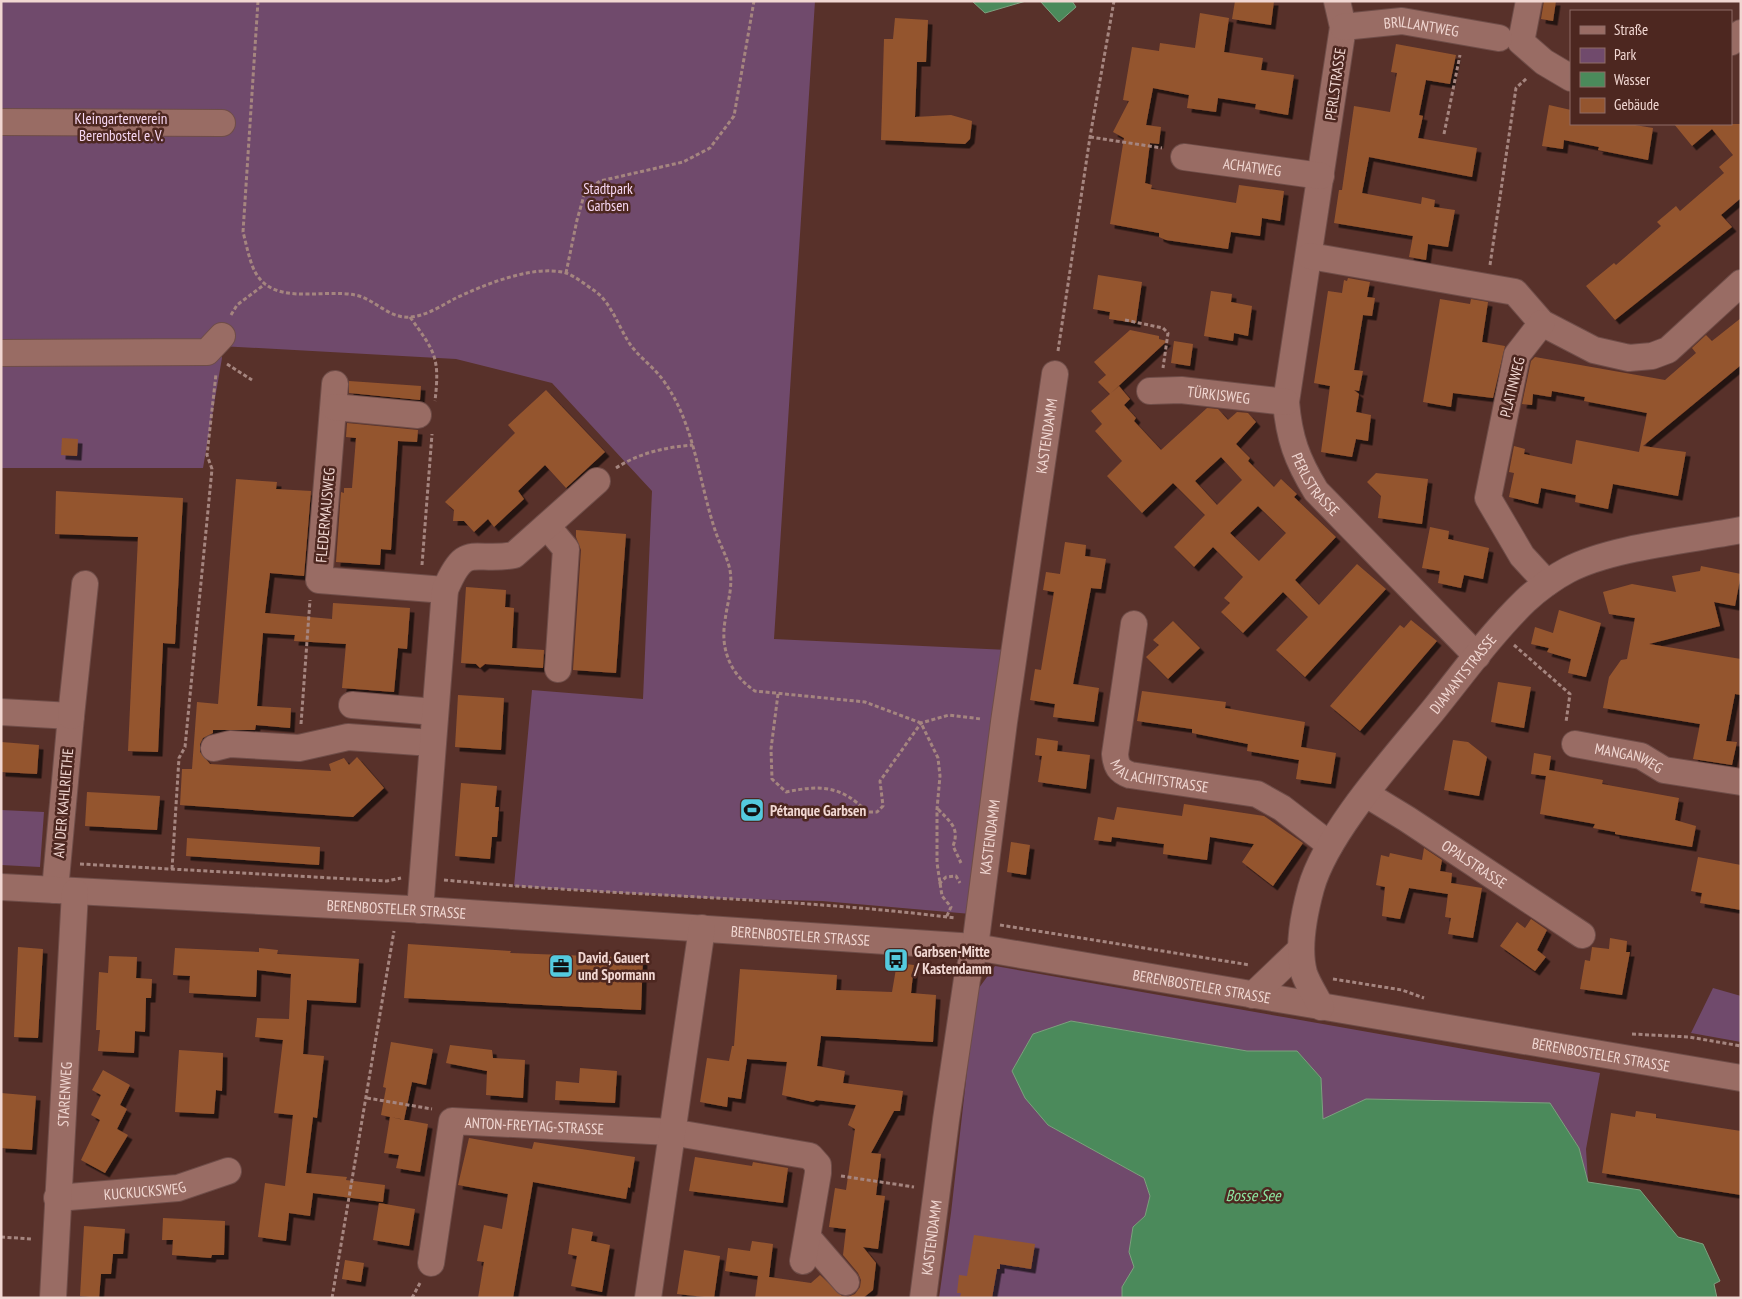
<svg xmlns="http://www.w3.org/2000/svg" width="1742" height="1299" font-family="'PT Sans Narrow',sans-serif">
<defs>
<filter id="shadow"><feDropShadow dx="4.5" dy="4.5" stdDeviation="0" flood-color="#0009"/></filter>
</defs>
<rect width="100%" height="100%" fill="#58312a"/>
<!-- green -->
<path fill="#704a6c" d="M1 1H815L774 639 1008 650 971 914 822 901 702 898 514 886 532 690 643 699 652 491 552 383 456 359 220 346 222 358 203 468H1Z
M1 810 44 812 40 867 1 865Z
M995 966 1600 1073 1586 1149 1588 1182 1579 1148 1550 1104 1367 1099 1322 1120 1321 1078 1297 1051H1247L1072 1021 1033 1034 1012 1071 1048 1125 1144 1178 1150 1196 1145 1216 1133 1227 1129 1252 1135 1267 1122 1287V1298H939L951 1213 976 992Z
M1713 988 1741 996V1042L1691 1033Z"/>
<!-- water -->
<path fill="#4b8a5b" stroke="#7da17f" d="M972 1H1026L985 13Z
M1040 1H1072L1076 7 1059 22Z
M1071 1021 1247 1051H1297L1321 1078 1323 1119 1366 1099 1550 1103 1579 1148 1588 1182 1640 1190 1678 1237 1703 1244 1720 1281 1714 1284 1717 1298H1122V1287L1134 1267 1129 1252 1133 1227 1145 1216 1150 1196 1144 1178 1048 1125 1025 1098 1012 1071 1033 1034Z"/>
<!-- building -->
<path fill="#94552f" fill-rule="evenodd" filter="url(#shadow)" d="M1235 1H1274L1271 25 1232 19Z
M1544 1H1556L1553 21 1541 19Z
M1200 13 1229 18 1224 52 1263 58 1261 70 1294 75 1288 115 1255 109 1256 104 1218 98 1216 112 1187 108 1189 95 1153 88 1146 125 1161 127 1159 144 1150 143 1145 183 1152 185 1151 189 1236 203 1239 185 1284 191 1280 221 1262 218 1260 236 1231 232 1228 249 1166 240 1159 237V233L1110 224 1124 138 1113 132 1129 101 1123 100 1132 47 1159 51 1160 43 1195 48Z
M895 18 928 20 926 62H917L915 117 951 115 972 121 970 139 965 144 881 140 884 39H893Z
M1396 44 1456 55 1450 84 1426 80 1419 115 1423 116 1418 138 1477 148 1472 177 1369 157 1362 193 1421 204 1422 197 1435 200 1434 207 1455 210 1448 247 1428 244 1426 260 1409 257 1413 236 1334 223 1339 190H1342L1354 106 1390 112 1397 73 1391 72Z
M1549 105 1571 110V124H1629L1653 128 1648 160 1598 150 1599 147 1564 140 1563 149 1542 146Z
M1674 124H1741V198L1721 215 1732 227 1615 320 1586 286 1614 263 1616 265 1661 226 1657 222 1676 206 1680 211 1724 173 1719 167 1733 155 1712 129 1692 146Z
M1098 275 1142 282 1136 323 1109 319 1110 312 1093 309Z
M1348 278 1370 282 1367 297 1375 298 1372 316 1363 315 1354 370 1363 371 1359 391 1354 390 1359 394 1356 412 1371 415 1368 441 1356 439 1352 457 1321 452 1330 386 1314 383 1328 291 1342 293 1344 280 1347 281Z
M1211 291 1232 294 1231 302 1252 306 1248 336 1234 333 1233 341 1204 336Z
M1440 299 1470 304 1471 299 1488 302 1482 342 1505 346 1493 398 1453 393 1451 407 1423 402Z
M1741 318V365L1643 446 1686 452 1678 496 1613 484 1608 509 1575 502 1576 495 1541 488 1538 504 1509 497 1514 473 1509 472 1514 446 1525 449 1524 454 1572 464 1576 440 1639 452 1647 413 1584 401 1585 397 1552 391 1551 397 1533 394 1532 405 1522 404 1531 361 1535 357 1665 380 1696 353 1692 348 1706 335 1712 341Z
M1130 330 1159 336V339L1167 341 1110 394 1119 386 1130 399 1124 405 1136 418 1134 421 1161 450 1207 408 1218 409 1228 420 1237 412 1248 413 1256 422 1236 444 1250 458 1248 461 1274 487 1281 479 1297 494 1294 497 1336 537 1295 580 1319 605 1357 564 1386 589 1305 677 1276 650 1308 617 1283 592 1243 633 1221 612 1230 603 1224 598 1243 577 1213 547 1194 567 1174 547 1205 515 1173 483 1142 513 1107 476 1122 461 1095 431 1102 424 1091 411 1110 394 1098 382 1106 375 1094 362ZM1221 457 1242 480 1217 505 1195 481ZM1258 506 1286 533 1259 561 1230 533Z
M1174 341 1193 344 1190 366 1171 363Z
M349 381 421 386 420 400 349 393Z
M546 390 605 452 566 488 545 465 518 491 524 499 494 527 488 519 474 532 464 521H453L454 510 445 502 515 433 508 425Z
M347 423 418 430 417 442 398 441 391 550 381 549 380 565 336 562 341 492 344 493V488H352L356 438 346 437Z
M62 438 78 439 77 456 61 455Z
M1376 473 1428 479 1422 524 1378 518 1381 496 1367 482Z
M236 479 277 482 276 489 311 491 304 576 270 573 265 613 332 619 333 603 410 608 407 649 398 648 394 692 342 688 346 644 294 641 295 635 263 633 257 706 291 708 290 728 256 725 255 730H213V733L203 738 200 744V752L210 764 331 771 329 764 344 758 349 765 357 757 384 788 353 817 180 805 182 769H192L197 702 218 704Z
M56 491 183 498 175 644 163 643 158 752 128 751 138 537 55 534Z
M1430 527 1449 531 1448 539 1489 548 1483 579 1464 575 1461 588 1438 583 1440 571 1422 568Z
M576 530 626 534 616 673 573 670 581 550 576 537Z
M1065 542 1086 545 1085 556 1106 559 1101 589 1091 588 1073 684 1099 688 1094 722 1053 717 1055 704 1030 700 1035 669 1041 670 1054 592 1043 590 1046 572 1060 574Z
M1701 566 1741 574 1735 606 1714 602 1720 626 1649 644 1741 659V695L1735 694 1726 741 1737 742 1732 765 1693 759 1700 724 1603 708 1609 677 1621 660 1627 659 1635 618 1609 614 1603 592 1632 584 1676 592 1672 576 1700 571Z
M466 587 506 590 505 607 514 608 512 648 544 650 543 668 485 664 480 668 476 664 461 663Z
M1559 610 1601 623 1586 677 1568 673 1571 659 1547 652 1549 648 1531 644 1535 627 1553 633Z
M1411 620 1437 641 1360 731 1330 706 1400 625 1404 628Z
M1173 621 1200 648 1168 679 1146 657 1159 645 1153 640Z
M1498 682 1531 687 1524 728 1491 722Z
M1142 691 1226 702 1225 708 1305 722 1301 747 1336 753 1331 784 1296 779 1299 760 1247 751 1248 744 1192 733V729L1137 721Z
M458 695 504 698 501 750 455 747Z
M1037 738 1058 741 1057 751 1090 755 1086 789 1038 782 1042 756 1035 755Z
M1453 740 1468 742 1487 757 1479 796 1444 790Z
M1 742 39 745 37 774 1 772Z
M1534 753 1551 756 1549 770 1603 780 1602 784 1679 798 1675 820 1696 826 1692 847 1615 834V832L1593 828 1595 824 1540 814 1546 776 1531 774Z
M461 783 497 786 495 807H499L497 837H492L490 859 455 856Z
M87 792 160 796 157 830 85 826Z
M1184 804 1264 816 1303 843 1273 886 1242 862 1254 844 1210 837 1207 860 1163 854 1164 844 1112 837 1111 842 1094 840 1098 817 1114 820 1117 807 1182 816Z
M187 838 320 847 319 865 186 856Z
M1011 842 1030 845 1026 875 1007 872Z
M1424 848 1442 860 1440 871 1452 873 1451 883 1482 888 1473 938 1448 934 1451 918 1445 917 1448 894 1409 888 1400 919 1382 916 1385 887 1376 885 1381 855 1389 857 1390 853 1422 860Z
M1698 857 1741 865V910L1700 903 1702 893 1691 891Z
M1531 919 1547 930 1537 950 1546 957 1535 971 1500 946 1517 922 1525 928Z
M1610 938 1627 941 1626 952H1630L1622 995 1580 989 1585 960 1590 961 1592 947 1609 949Z
M408 944 511 951 510 953 643 958 641 1010 404 998Z
M18 947 43 949 38 1038 14 1037Z
M175 948 259 952V948L278 950 277 954 359 959 356 1003 307 1000 303 1054 324 1056 317 1118 313 1117 306 1173 347 1177 346 1180 385 1185 383 1202 313 1193 310 1216 289 1213 286 1241 258 1237 265 1183 285 1186 293 1115 274 1113 283 1040 255 1037 257 1018 289 1019 291 974 257 970 256 997 189 993 190 976 173 975Z
M109 956 137 957 136 978 152 979 151 998H146L145 1032 135 1031 134 1053 98 1051 100 1030H96L99 972 108 973Z
M897 963 914 965 911 993 936 995 933 1042 821 1036 817 1066 845 1071 843 1083 903 1091 900 1111H894L871 1153 881 1154 876 1195 885 1196 878 1249 863 1247 876 1263 873 1290 863 1298H755L758 1276 725 1271 728 1248 750 1251 752 1241 773 1244 769 1277 811 1283 820 1275 842 1296 848 1297 855 1294 860 1287 861 1280 858 1273 843 1255 846 1229 829 1227 835 1188 846 1190 855 1129 848 1125 856 1105 816 1100 813 1102 782 1095 787 1062 747 1059 741 1099 728 1097 727 1107 700 1102 707 1058 729 1061 732 1046H734L740 969 837 975 836 990 892 992Z
M391 1042 433 1049 426 1085 412 1082 404 1120 381 1115 386 1088 383 1087Z
M450 1045 492 1050 493 1058 525 1060 523 1098 486 1095 487 1071 446 1063Z
M179 1050 223 1053 222 1091 216 1090 214 1114 175 1112Z
M580 1068 617 1071 615 1103 555 1100 556 1081 579 1083Z
M103 1070 130 1085 120 1105 127 1109 117 1129 128 1135 105 1173 81 1160 100 1120 91 1115 101 1095 92 1090Z
M1 1093 36 1096 32 1150 1 1148Z
M1636 1111 1656 1114V1118L1741 1131V1195L1602 1173 1611 1113 1635 1117Z
M390 1117 428 1124 420 1172 396 1168 399 1155 384 1153Z
M469 1138 532 1149 534 1142 635 1157 630 1188 628 1187 626 1199 533 1182 513 1298H478L484 1262 477 1261 484 1225 502 1229 508 1194 458 1185Z
M695 1157 752 1166 753 1162 788 1168 783 1203 689 1191Z
M379 1203 415 1209 409 1246 373 1240Z
M163 1218 225 1221 224 1255H212L211 1258 172 1255 173 1240H162Z
M84 1226 125 1229 123 1254H113L111 1274H101L99 1298 80 1296Z
M572 1228 593 1232 591 1241 610 1245 602 1292 571 1286 577 1256 568 1254Z
M974 1235 1035 1244 1031 1269 1000 1264V1269H997L992 1298H960L961 1293H957L959 1275 967 1276Z
M684 1250 720 1256 714 1298 677 1294Z
M345 1260 364 1263 361 1282 342 1279Z"/>
<g fill="none" stroke-linecap="round" stroke-linejoin="round">
<defs>
<g id="minor">
<path id="s1" d="M1337 1 1343 27 1286 402C1289 438 1297 460 1316 491L1477 656"/>
<path d="M1529 1 1521 42 1544 62 1571 78"/>
<path id="s2" d="M1343 27 1402 21 1499 38"/>
<path d="M1731 42 1741 33"/>
<path d="M1 122 222 123"/>
<path id="s3" d="M1184 157 1321 176"/>
<path d="M1310 256 1515 292 1542 323 1594 350 1629 358 1652 356 1668 350 1741 283"/>
<path d="M1542 323 1517 355 1488 498 1522 556 1547 583"/>
<path d="M1 353 207 352 222 336"/>
<path d="M335 384 319 580 445 590"/>
<path id="s4" d="M1150 391 1181 390 1286 402"/>
<path d="M334 407 418 415"/>
<path d="M547 526 566 549 558 669"/>
<path id="s5" d="M1134 624 1115 754C1116 766 1119 771 1130 775L1257 794 1282 808 1330 845"/>
<path d="M352 705 435 712"/>
<path d="M1 712 71 716 55 890"/>
<path d="M71 716 85 584"/>
<path id="s6" d="M1575 744 1641 756 1664 770 1741 782"/>
<path d="M214 748 230 744 299 748 348 737 432 743"/>
<path id="s7" d="M1366 794 1407 819 1582 935"/>
<path id="s8" d="M1 887 409 909 975 947 1741 1078"/>
<path d="M420 910 445 590C466 540 473 563 514 555L597 481"/>
<path d="M1253 995 1300 950"/>
<path id="s9" d="M1321 1007C1316 996 1308 985 1304 973 1297 947 1304 914 1311 888 1327 831 1397 755 1435 708 1464 672 1492 633 1525 601 1538 589 1553 578 1568 570 1612 547 1691 540 1741 530"/>
<path id="s10" d="M57 1198 178 1188 228 1171"/>
<path d="M808 1238 846 1282"/>
<path id="s11" d="M431 1263 452 1121 671 1132 810 1156 818 1165V1173L803 1261"/>
<path id="s12" d="M53 1298 75 892"/>
<path d="M648 1298 702 928"/>
<path id="s13" d="M923 1298 946 1120 967 979 975 947 1004 722 1055 374"/>
</g>
</defs>
<!-- minor casing -->
<use href="#minor" stroke="#6f4d48" stroke-width="28"/>
<!-- path -->
<path stroke="#a5857f" stroke-width="3" stroke-dasharray="4 2.5" stroke-linecap="butt" d="M258 1 243 232C246 243 248 254 252 265 268 309 320 288 355 295 375 299 389 319 410 317 426 316 441 306 454 299 483 285 534 264 566 273 575 276 587 286 595 291 611 303 618 325 628 341 637 356 653 366 663 380 695 424 698 479 715 530 719 543 727 556 730 570 733 589 727 603 725 621 720 650 731 675 755 691L865 702 921 723 938 758 940 776 937 809V863L942 896 951 907 946 918
M1444 134 1460 55
M1090 137 1162 148
M1490 265 1516 88 1527 78
M566 273 577 220 585 192 600 181 683 162 710 148 734 116 754 1
M231 315 237 305 265 284
M410 317C435 352 440 357 435 401
M1125 320 1163 328 1168 333 1163 368
M1058 351 1090 137 1114 1
M227 364 252 380
M616 468C639 453 666 447 693 445
M422 565 432 434
M1514 645 1570 694 1566 722
M778 694 771 749 772 779 786 792C820 785 841 785 867 812H877L883 806 880 781 921 723 949 715 981 719
M301 724 310 600
M938 809C950 822 960 828 953 846L961 863
M80 864 387 881 401 878
M172 869 179 758 185 747 212 469 207 455 216 374
M444 880C615 896 786 897 956 918
M939 884 946 877 956 876 960 883
M1000 925 1250 965
M1333 979 1402 990 1424 998
M1632 1034 1689 1037 1741 1046
M367 1098 432 1109
M841 1176 914 1187
M1 1237 32 1239
M332 1298 394 931
M412 1298 420 1283"/>
<!-- minor -->
<use href="#minor" stroke="#996c64" stroke-width="26"/>
</g>
<!-- icons -->
<defs>
<symbol id="stadium-square" viewBox="-11 -11 22 22"><rect x="-9" y="-9" width="18" height="18" rx="4" fill="#54cade" stroke="#4d2720"/><path d="M0-5a6.5 5 0 1 0 0 10a6.5 5 0 1 0 0-10ZM-3.5-1.8h7v3.6h-7Z" fill="#111"/></symbol>
<symbol id="bus-square" viewBox="-11 -11 22 22"><rect x="-9" y="-9" width="18" height="18" rx="4" fill="#54cade" stroke="#4d2720"/><path d="M-5-6H5V4H4V6H2V4H-2V6H-4V4H-5ZM-3.5-4V0h7V-4ZM-3.5 1.2v1.5H-2V1.2ZM2 1.2v1.5H3.5V1.2Z" fill="#111"/></symbol>
<symbol id="office-square" viewBox="-11 -11 22 22"><rect x="-9" y="-9" width="18" height="18" rx="4" fill="#54cade" stroke="#4d2720"/><path d="M-6-3h4V-5.5h4V-3h4V5H-6ZM-1-4.5V-3h2v-1.5ZM-6 0V1H6V0Z" fill="#111"/></symbol>
</defs>
<g fill-rule="evenodd">
<use href="#stadium-square" x="738" y="796" width="28" height="28"/>
<use href="#bus-square" x="882" y="946" width="28" height="28"/>
<use href="#office-square" x="547" y="952" width="28" height="28"/>
</g>
<g text-anchor="middle" dominant-baseline="central" stroke-width="5" stroke-linejoin="round" paint-order="stroke">
<!-- street labels -->
<g font-size="15" fill="#f1d7d2" stroke="#4d2720">
<text stroke="none"><textPath href="#s2" startOffset="79">BRILLANTWEG</textPath></text>
<text transform="translate(1335 84) rotate(-82)">PERLSTRASSE</text>
<text stroke="none"><textPath href="#s3" startOffset="69">ACHATWEG</textPath></text>
<text transform="translate(1512 387) rotate(-76)">PLATINWEG</text>
<text stroke="none"><textPath href="#s4" startOffset="69">TÜRKISWEG</textPath></text>
<text stroke="none"><textPath href="#s13" startOffset="871">KASTENDAMM</textPath></text>
<text stroke="none"><textPath href="#s1" startOffset="495">PERLSTRASSE</textPath></text>
<text transform="translate(325 515) rotate(-85)">FLEDERMAUSWEG</text>
<text stroke="none"><textPath href="#s9" startOffset="388">DIAMANTSTRASSE</textPath></text>
<text stroke="none"><textPath href="#s6" startOffset="56">MANGANWEG</textPath></text>
<text stroke="none"><textPath href="#s5" startOffset="188">MALACHITSTRASSE</textPath></text>
<text transform="translate(63 803) rotate(-85)">AN DER KAHLRIETHE</text>
<text stroke="none"><textPath href="#s13" startOffset="466">KASTENDAMM</textPath></text>
<text stroke="none"><textPath href="#s7" startOffset="129">OPALSTRASSE</textPath></text>
<text stroke="none"><textPath href="#s8" startOffset="396">BERENBOSTELER STRASSE</textPath></text>
<text stroke="none"><textPath href="#s8" startOffset="801">BERENBOSTELER STRASSE</textPath></text>
<text stroke="none"><textPath href="#s8" startOffset="1206">BERENBOSTELER STRASSE</textPath></text>
<text stroke="none"><textPath href="#s8" startOffset="1611">BERENBOSTELER STRASSE</textPath></text>
<text stroke="none"><textPath href="#s12" startOffset="204">STARENWEG</textPath></text>
<text stroke="none"><textPath href="#s11" startOffset="226">ANTON-FREYTAG-STRASSE</textPath></text>
<text stroke="none"><textPath href="#s10" startOffset="88">KUCKUCKSWEG</textPath></text>
<text stroke="none"><textPath href="#s13" startOffset="61">KASTENDAMM</textPath></text>
</g>
<!-- park labels -->
<g font-size="15" fill="#f7d7f3" stroke="#4d2720">
<text x="121" y="118">Kleingartenverein<tspan x="121" dy="17">Berenbostel e. V.</tspan></text>
<text x="608" y="188">Stadtpark<tspan x="608" dy="17">Garbsen</tspan></text>
</g>
<!-- poi labels -->
<g font-size="15" font-weight="bold" fill="#f1d7d2" stroke="#4d2720" text-anchor="start">
<text x="770" y="810">Pétanque Garbsen</text>
<text x="914" y="951">Garbsen-Mitte<tspan x="914" dy="17">/ Kastendamm</tspan></text>
<text x="578" y="957">David, Gauert<tspan x="578" dy="17">und Spormann</tspan></text>
</g>
<!-- water labels -->
<g font-size="16" font-style="italic" fill="#8ce4a0" stroke="#4d2720">
<text x="1253" y="1195">Bosse See</text>
</g>
</g>
<!-- border -->
<rect width="1742" height="1299" fill="none" stroke="#f1d7d2" stroke-width="5"/>
<!-- legend -->
<rect x="1570" y="10" width="162" height="115" fill="#4d2720" stroke="#8f6d67"/>
<rect x="1580" y="26" width="25" height="8" fill="#996c64" stroke="#8f6d67"/>
<text x="1614" y="35" font-size="15" fill="#f1d7d2">Straße</text>
<rect x="1580" y="48" width="25" height="15" fill="#704a6c" stroke="#8f6d67"/>
<text x="1614" y="60" font-size="15" fill="#f1d7d2">Park</text>
<rect x="1580" y="72" width="25" height="15" fill="#4b8a5b" stroke="#8f6d67"/>
<text x="1614" y="85" font-size="15" fill="#f1d7d2">Wasser</text>
<rect x="1580" y="98" width="25" height="15" fill="#94552f" stroke="#8f6d67"/>
<text x="1614" y="110" font-size="15" fill="#f1d7d2">Gebäude</text>
</svg>
